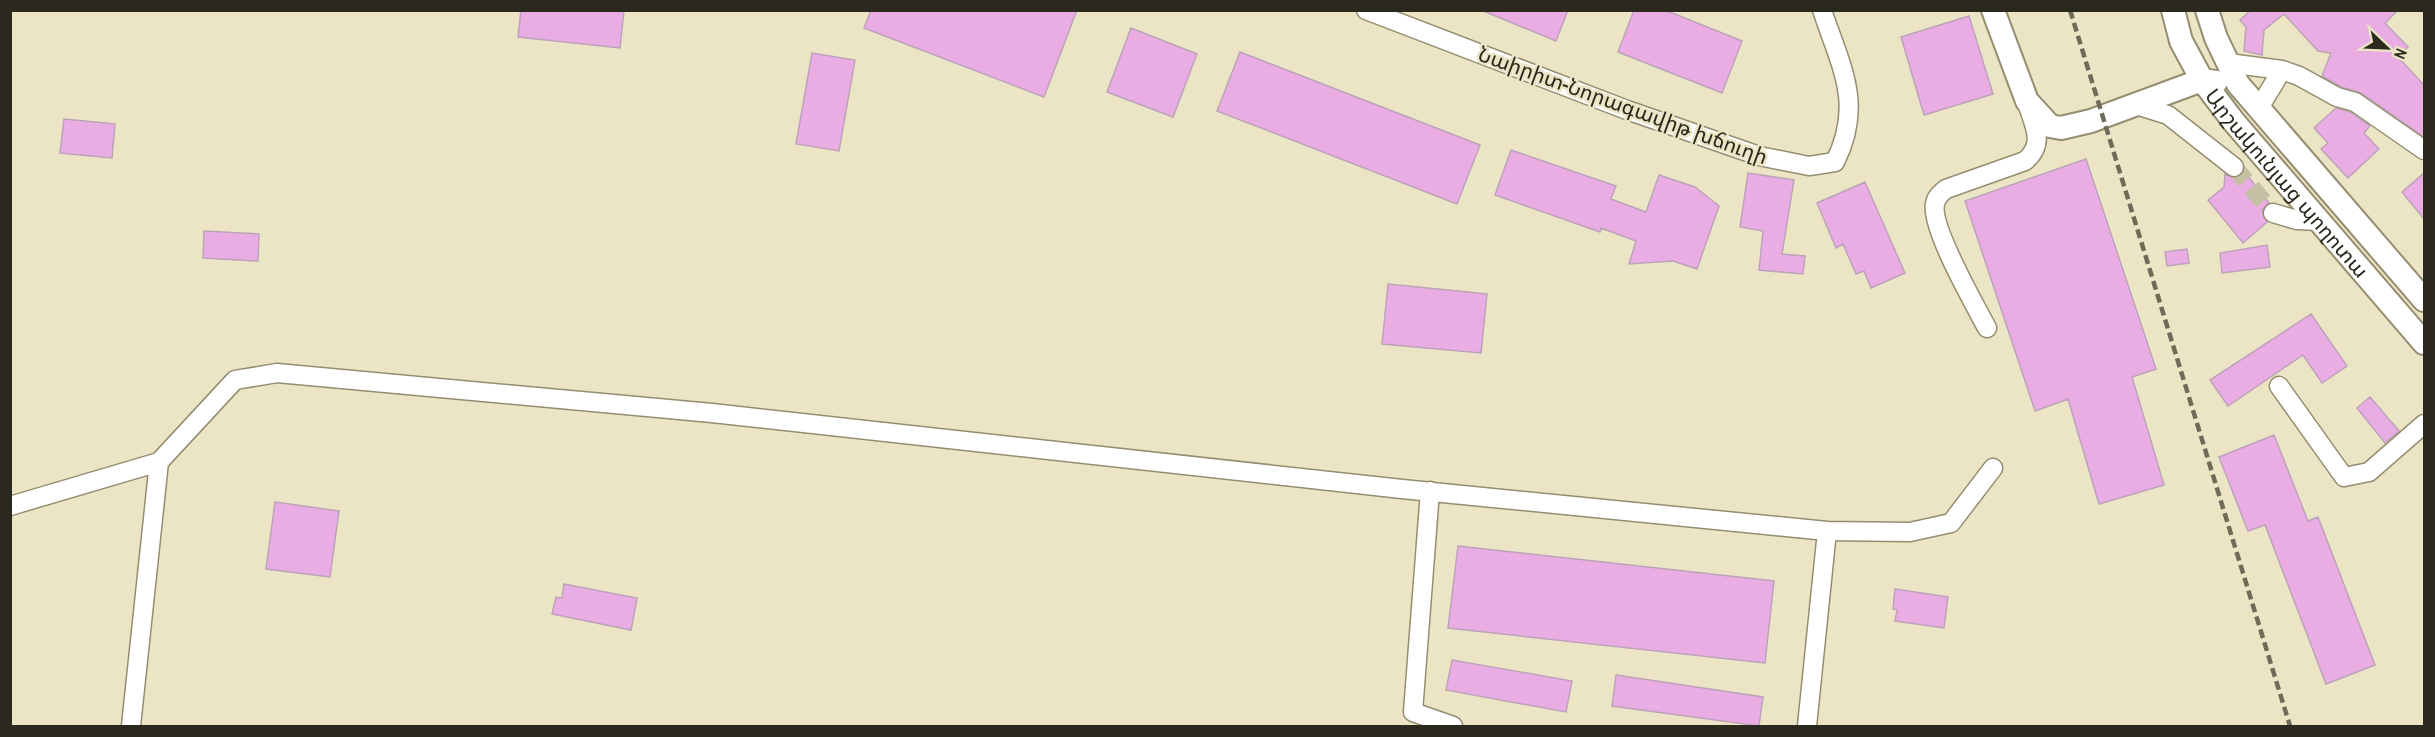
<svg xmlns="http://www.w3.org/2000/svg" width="2435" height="737" font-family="'Archivo Narrow','Noto Sans Armenian',sans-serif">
<rect width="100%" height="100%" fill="#ebe5c5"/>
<!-- building -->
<path fill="#e9ade4" stroke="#bca3b9" stroke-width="1.5" d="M521 10H624L620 48 518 37Z
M871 10H1077L1044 97 864 28Z
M1481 10H1568L1556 41Z
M1634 10H1665L1742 41 1722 93 1618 52Z
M2251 10H2398L2385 23 2408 47 2398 57 2424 85V137L2361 93 2341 87 2322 76 2331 53 2318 51 2284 14 2264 30 2262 55 2244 51 2246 27 2240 20Z
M1969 16 1993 94 1924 115 1901 37Z
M1131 28 1197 54 1173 117 1107 92Z
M1240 52 1480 145 1457 204 1217 111Z
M812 53 855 60 839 151 796 144Z
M2336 108 2350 112 2370 126 2364 133 2379 149 2348 178 2321 149 2328 143 2314 128Z
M64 119 115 124 112 158 60 153Z
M1511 150 1616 186 1611 199 1646 212 1659 175 1695 187 1719 206 1697 269 1673 261 1629 264 1636 241 1601 228 1600 232 1495 195Z
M2086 159 2156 369 2132 377 2164 485 2099 504 2068 399 2035 411 1965 201Z
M2244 171 2269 203 2262 210 2267 222 2243 243 2208 200 2224 187 2225 174 2238 178Z
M1748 173 1794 180 1782 254 1805 256 1803 274 1759 270 1763 231 1740 227Z
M2424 173V219L2402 192Z
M1865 182 1905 273 1871 288 1864 271 1856 274 1843 244 1836 248 1817 203Z
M204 231 259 234 258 261 203 258Z
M2267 245 2270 267 2222 273 2220 253Z
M2187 249 2189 263 2167 266 2165 252Z
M1388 284 1487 294 1481 353 1382 344Z
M2311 314 2347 366 2322 383 2303 355 2228 406 2210 380Z
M2370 397 2399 431 2385 443 2357 408Z
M2274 435 2308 521 2318 517 2375 665 2326 684 2265 525 2248 531 2219 457Z
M275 502 339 511 330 577 266 569Z
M1458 546 1774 581 1765 663 1448 628Z
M564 584 637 598 631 630 552 614 556 597 562 598Z
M1895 589 1948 597 1944 628 1895 621 1897 610 1893 609Z
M1452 660 1572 681 1566 712 1446 690Z
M1616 675 1763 697 1759 726 1612 706Z"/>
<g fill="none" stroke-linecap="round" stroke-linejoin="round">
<!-- minor-tunnel -->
<path stroke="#c5bfa3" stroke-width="18" stroke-dasharray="18 9" stroke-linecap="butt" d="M2234 167 2273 213"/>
<defs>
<path id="minor" d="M1366 10 1627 110 1759 156 1809 166 1835 162C1864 104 1841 67 1822 10
M2228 63 2282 70 2299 76 2337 97 2355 102 2424 150
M2136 105 2168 115 2234 167
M2259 108 2282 70
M2273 213 2297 220 2319 221
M1987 328C1975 305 1930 227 1935 204 1936 197 1941 193 1946 189L2025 161C2046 143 2034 126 2027 103
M2279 386 2344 477 2369 472 2424 424
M1430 491 1413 712 1453 726
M10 506 159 462 235 380 277 373 712 413 1402 489 1827 531 1910 532 1951 523 1993 468
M131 726 159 462
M1807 726 1827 531"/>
<g id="major">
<path d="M1993 10 2027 101 2050 126 2061 128 2091 121 2202 80 2216 82"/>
<path id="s1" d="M2173 10 2181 41 2202 80 2234 122 2424 343"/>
<path d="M2207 10 2216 38 2238 84 2424 300"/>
</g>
</defs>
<!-- minor casing -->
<use href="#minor" stroke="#948d70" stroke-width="21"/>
<!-- major casing -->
<use href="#major" stroke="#948d70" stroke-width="26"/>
<!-- minor -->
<use href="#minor" stroke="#fff" stroke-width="18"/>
<!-- major -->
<use href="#major" stroke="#fff" stroke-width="22"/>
<!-- rail -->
<path stroke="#6e6b58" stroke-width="4.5" stroke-dasharray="9 4.5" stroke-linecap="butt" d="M2070 10 2290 726"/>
</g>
<g text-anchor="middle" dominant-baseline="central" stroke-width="5" stroke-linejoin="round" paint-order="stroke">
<!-- street labels -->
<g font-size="21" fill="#2b291d" stroke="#ebe5c5">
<text transform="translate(1623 105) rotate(20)">Նաիրիտ-Նորագավիթ խճուղի</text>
<text stroke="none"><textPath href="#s1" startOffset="210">Արշակունյաց պողոտա</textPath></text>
</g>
</g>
<!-- border -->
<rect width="2435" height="737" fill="none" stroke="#2b291d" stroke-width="24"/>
<!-- north arrow -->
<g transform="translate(2387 48) rotate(113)" stroke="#ebe5c5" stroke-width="4.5" paint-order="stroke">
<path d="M0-4.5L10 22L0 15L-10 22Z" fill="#2b291d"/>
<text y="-9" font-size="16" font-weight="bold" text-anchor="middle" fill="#2b291d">N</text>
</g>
</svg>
